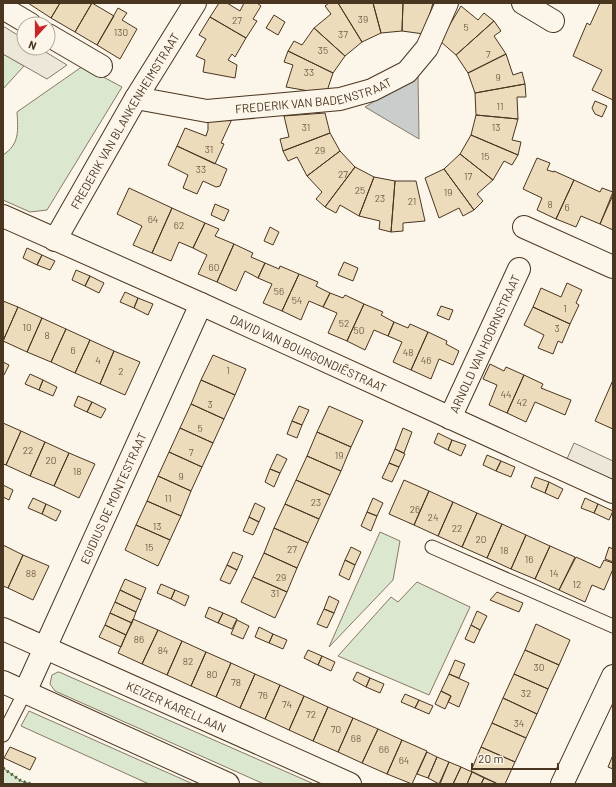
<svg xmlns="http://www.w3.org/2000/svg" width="616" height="787" font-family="Barlow,sans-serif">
<rect width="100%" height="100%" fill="#fbf6e9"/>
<!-- green -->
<path fill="#dce7d0" stroke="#887966" d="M3 54 24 66 3 89Z
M83 66 122 87 47 210 30 212 3 200V155C20 144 18 130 17 112Z
M380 532 400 541 393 580 329 647Z
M417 582 470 607 429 695 338 656 391 597 398 602Z
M58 672H59L314 784H264L55 691 50 684 52 675Z
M29 711 193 784H149L21 726Z
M3 768 21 781 31 784H3Z"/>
<!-- parking -->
<path fill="#ede7d9" stroke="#887966" d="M3 26 24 39V48H39L67 65 47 79 3 54Z
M574 443 613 461V480L567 459Z"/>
<!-- water -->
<path fill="#c9cecd" stroke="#887966" d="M418 75 419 139 365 107Z"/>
<!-- building -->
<path fill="#ecdcbc" stroke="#4a3520" d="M28 3H60L51 18Z
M60 3H92L75 32 51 18Z
M92 3 114 16 97 45 75 32Z
M219 3H227L240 11 244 3H257L261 6 253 19 257 21 246 38 210 17Z
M329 3H338L362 42 345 56 314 28 331 14 325 6Z
M338 3H373L381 33 362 42Z
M373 3H403L402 31 381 33Z
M403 3H433L424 34 402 31Z
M600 3H613V100L592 90 602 70 573 56 587 23 590 25Z
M461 6 478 20 484 13 494 21 456 55 440 41Z
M118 8 127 13 122 20 137 29 120 59 97 45Z
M274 15 285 22 278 35 266 28Z
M210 17 246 38 235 57 232 54 228 60 237 65 235 78 203 72 205 60 196 56 206 39 199 35Z
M494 21 501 31 494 36 506 54 468 73 456 55Z
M314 28 345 56 333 73 288 51 294 41 302 45Z
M288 51 333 73 326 94 286 87 293 65 284 62Z
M506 54 513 75 522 72 525 84 475 93 468 73Z
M525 84 526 97H517L518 119 476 115 475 93Z
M595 101 607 106 602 117 595 114 592 108Z
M325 113 330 133 283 151 280 139 289 137 284 116Z
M476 115 518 119 512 140 521 142 518 155 471 135Z
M232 119 221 143 224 144 215 164 177 146 185 128 206 136 208 130V121Z
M330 133 340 151 307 176 297 157 288 161 283 151Z
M471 135 518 155 512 165 504 161 493 180 460 154Z
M177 146 227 169 220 186 216 187 203 181 197 194 183 188 188 175 168 165Z
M340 151 355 167 325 207 316 199 322 192 307 176Z
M460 154 493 180 477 194 483 201 474 210 444 169Z
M537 158 550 163 547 170 554 172V171L574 180 556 219 537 210 542 198 523 189Z
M355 167 374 177 359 216 340 205 336 213 325 207Z
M444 169 474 210 463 216 459 208 439 218 425 178Z
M374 177 395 181 391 232 379 229 380 221 359 216Z
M574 180 600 192 602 188 613 192 600 224 581 216 576 227 556 219Z
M395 181H416L425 221 403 223V231L391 232Z
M129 188 172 208 152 253 133 245 142 226 117 214Z
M613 195V230L600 224Z
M215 204 229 210 224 221 211 215Z
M172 208 205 223 193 248 179 242 171 261 152 253Z
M205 223 219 229 215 236 234 244 217 282 198 274 207 255 193 248Z
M270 227 279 232 273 245 264 241Z
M234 244 253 253 251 257 265 263 258 278 245 271 236 291 217 282Z
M27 248 42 255 37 265 23 258Z
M42 255 55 261 50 270 37 265Z
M344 262 358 268 353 281 338 275Z
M265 263 279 269 280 266 299 274 282 311 263 303 272 284 258 278Z
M76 270 90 276 85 286 72 280Z
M299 274 318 282 316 286 330 293 323 307 309 301 301 320 282 311Z
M90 276 104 283 99 293 85 286Z
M567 283 582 290 576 303 579 305 570 324 533 307 541 288 561 297Z
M125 292 138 298 134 308 120 302Z
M330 293 343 298 345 295 364 304 347 341 328 333 337 313 323 307Z
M138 298 153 304 148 315 134 308Z
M3 301 18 307 3 341Z
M364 304 383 312 381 315 394 322 388 336 374 330 365 350 347 341Z
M441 306 453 310 449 320 437 315Z
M18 307 42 318 27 352 3 341Z
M533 307 570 324 562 343 558 341 553 354 538 348 544 335 524 325Z
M42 318 66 329 51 362 27 352Z
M394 322 408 328 410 324 428 332 411 370 393 362 402 342 388 336Z
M66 329 90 340 75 373 51 362Z
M428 332 447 341 446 344 459 351 453 365 439 359 431 379 411 370Z
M90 340 114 351 100 384 75 373Z
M114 351 140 362 125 395 100 384Z
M213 355 246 369 235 395 201 380Z
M3 362 9 365 4 375 3 374Z
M490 364 504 371 506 367 524 375 507 413 489 405 497 385 483 379Z
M30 374 43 380 39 390 25 384Z
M524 375 543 384 541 388 571 400 565 415 535 402 526 422 507 413Z
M43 380 57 387 53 396 39 390Z
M201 380 235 395 224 419 191 404Z
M613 380V429L595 421Z
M78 396 92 402 87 412 74 406Z
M92 402 106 409 101 418 87 412Z
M191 404 224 419 213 443 180 428Z
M299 406 309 410 302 425 292 421Z
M329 406 363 421 351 447 317 432Z
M292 421 302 425 297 438 287 434Z
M3 423 21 431 6 465 3 464Z
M180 428 213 443 202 467 169 452Z
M403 428 412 432 404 453 395 449Z
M21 431 45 442 30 476 6 465Z
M317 432 351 447 341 471 307 456Z
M438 433 452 440 448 450 434 443Z
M452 440 466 445 461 456 448 450Z
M45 442 69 453 54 486 30 476Z
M395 449 405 454 399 467 389 463Z
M169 452 202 467 191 491 158 476Z
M69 453 95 464 79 498 54 486Z
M277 454 287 459 280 473 270 469Z
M487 455 501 461 496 471 483 465Z
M307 456 341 471 330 495 296 480Z
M501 461 515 467 511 477 496 471Z
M389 463 399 467 392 482 382 478Z
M270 469 280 473 274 487 265 482Z
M158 476 191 491 181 516 147 501Z
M535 477 549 482 545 493 531 487Z
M296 480 330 495 319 519 285 504Z
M404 480 429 491 414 525 389 514Z
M549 482 563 489 558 499 545 493Z
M3 485 13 490 9 500 3 497Z
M429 491 453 502 438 536 414 525Z
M33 498 46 504 42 514 28 508Z
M373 498 383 503 377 516 367 512Z
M585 498 598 504 594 513 581 508Z
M147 501 181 516 170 540 136 525Z
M453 502 477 513 462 547 438 536Z
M255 503 265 508 259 522 249 517Z
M46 504 61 511 56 521 42 514Z
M285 504 319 519 308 543 274 528Z
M598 504 613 511 609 520 594 513Z
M367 512 377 516 371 531 361 526Z
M477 513 502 524 487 558 462 547Z
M249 517 259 522 253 535 243 531Z
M502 524 526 535 511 569 487 558Z
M136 525 170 540 158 566 125 550Z
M274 528 308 543 297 568 264 553Z
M526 535 550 546 535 579 511 569Z
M3 545 23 555 8 588 3 586Z
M550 546 575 557 559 590 535 579Z
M351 547 361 552 355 565 345 560Z
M609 547 613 549V562L605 559Z
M233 552 243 556 237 570 227 565Z
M264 553 297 568 287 592 253 577Z
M23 555 49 566 33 600 8 588Z
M576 557 600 568 604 560 613 563V569L604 590 592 585 585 602 559 590Z
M345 560 355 565 349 580 339 575Z
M227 565 237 570 230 584 220 580Z
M253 577 287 592 275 618 241 602Z
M125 579 146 588 141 600 120 590Z
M161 584 175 590 171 599 157 593Z
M120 590 141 600 136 612 115 602Z
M175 590 189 596 185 606 171 599Z
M497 592 523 603 519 612 490 600Z
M329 596 339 601 334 613 324 609Z
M115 602 136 612 132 623 110 613Z
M209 607 223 613 218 623 205 617Z
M324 609 334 613 327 628 317 624Z
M477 611 487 616 480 630 471 625Z
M110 613 132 623 126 635 105 625Z
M223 613 237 619 232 629 218 623Z
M133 619 158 630 142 664 118 653Z
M237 620 249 626 243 639 231 634Z
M536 624 570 640 559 665 525 650Z
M105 625 126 635 121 647 99 637Z
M471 625 480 630 474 643 465 639Z
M259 627 273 634 269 643 255 637Z
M158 630 182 641 167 675 142 664Z
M273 634 287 640 283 649 269 643Z
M182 641 206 652 191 686 167 675Z
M308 650 322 656 318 665 304 658Z
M525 650 559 665 548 689 514 674Z
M206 652 231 663 216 697 191 686Z
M322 656 335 662 331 671 318 665Z
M455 660 465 664 459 678 449 674Z
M231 663 255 674 240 708 216 697Z
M357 672 370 678 366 687 353 680Z
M255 674 280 685 265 719 240 708Z
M449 674 469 683 459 707 448 702 451 696 441 691Z
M514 674 548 689 537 714 503 698Z
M370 678 384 684 380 693 366 687Z
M280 685 304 696 289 730 265 719Z
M441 691 451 696 445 709 435 704Z
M405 694 419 700 415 708 401 702Z
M304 696 328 707 313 741 289 730Z
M503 698 537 714 526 738 492 723Z
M419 700 433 706 429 714 415 708Z
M328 707 353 718 338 752 313 741Z
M353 718 378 729 362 763 338 752Z
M492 723 526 738 515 762 481 747Z
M378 729 402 740 387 774 362 763Z
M402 740 427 751 412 784 387 774Z
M10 747 36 758 30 770 4 758Z
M481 747 515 762 505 784H498L471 771Z
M427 752 437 757 428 778 417 774Z
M613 755V769L608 767Z
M437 757 449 762 439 784 428 778Z
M449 762 461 767 453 784H440Z
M461 767 472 772 467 784H453Z
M472 772 484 778 481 784H467Z
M484 778 496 783 495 784H481Z"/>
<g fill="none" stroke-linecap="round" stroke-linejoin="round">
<defs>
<path id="service" d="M432 547 613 626
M3 735 25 692"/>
<g id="minor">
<path d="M523 3 553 21"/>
<path d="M3 8 30 24"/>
<path d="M48 35 101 66"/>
<path id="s1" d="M136 98 207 111 340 99 372 90 407 72 427 48 447 3"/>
<path id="s2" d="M3 216 201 304 613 492"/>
<path d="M524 227 613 267"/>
<path id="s3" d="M55 240 136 98 195 3"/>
<path id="s4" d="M450 418 519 269"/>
<path id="s5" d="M3 629 350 784"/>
<path id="s6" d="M25 692 201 304"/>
<path d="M562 784 613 676"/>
</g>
<path id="tertiary" d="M3 682 228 784"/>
</defs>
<!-- service casing -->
<use href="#service" stroke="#4a3520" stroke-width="15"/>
<!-- minor casing -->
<use href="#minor" stroke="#4a3520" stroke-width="24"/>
<!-- tertiary casing -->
<use href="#tertiary" stroke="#4a3520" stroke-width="24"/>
<!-- service -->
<use href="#service" stroke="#fbf6e9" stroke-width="13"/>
<!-- minor -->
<use href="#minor" stroke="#fbf6e9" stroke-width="22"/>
<!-- tertiary -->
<use href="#tertiary" stroke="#fbf6e9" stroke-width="22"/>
<!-- hedge -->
<path stroke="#436837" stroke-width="3" stroke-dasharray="2 3" stroke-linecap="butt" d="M3 768 21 781 31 784"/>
</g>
<g text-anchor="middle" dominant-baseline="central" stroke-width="3" stroke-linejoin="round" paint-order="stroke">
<!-- number labels -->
<g font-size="10" fill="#725f47">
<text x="363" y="19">39</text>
<text x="237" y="20">27</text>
<text x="466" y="27">5</text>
<text x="121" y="32">130</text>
<text x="343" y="34">37</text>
<text x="323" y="50">35</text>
<text x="488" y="54">7</text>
<text x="309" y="72">33</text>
<text x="498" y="77">9</text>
<text x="500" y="106">11</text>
<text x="306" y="127">31</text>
<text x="496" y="127">13</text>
<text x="209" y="149">31</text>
<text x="320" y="150">29</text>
<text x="485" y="156">15</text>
<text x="201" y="169">33</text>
<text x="343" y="174">27</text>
<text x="468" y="176">17</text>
<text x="360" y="190">25</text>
<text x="448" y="192">19</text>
<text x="380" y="198">23</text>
<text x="412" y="201">21</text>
<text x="550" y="204">8</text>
<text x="567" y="207">6</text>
<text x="153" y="219">64</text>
<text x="179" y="225">62</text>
<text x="214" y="267">60</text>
<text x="279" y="291">56</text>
<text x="297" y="300">54</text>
<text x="565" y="308">1</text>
<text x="344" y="323">52</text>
<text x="27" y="327">10</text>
<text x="557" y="328">3</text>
<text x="359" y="330">50</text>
<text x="47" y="335">8</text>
<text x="73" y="350">6</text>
<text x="408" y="352">48</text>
<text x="98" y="360">4</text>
<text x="426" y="360">46</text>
<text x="228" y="370">1</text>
<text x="121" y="371">2</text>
<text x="506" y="394">44</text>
<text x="522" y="402">42</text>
<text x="210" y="404">3</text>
<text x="200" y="428">5</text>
<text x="28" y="450">22</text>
<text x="191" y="452">7</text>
<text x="339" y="455">19</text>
<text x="51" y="460">20</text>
<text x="77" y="471">18</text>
<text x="181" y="476">9</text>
<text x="168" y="498">11</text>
<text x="316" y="502">23</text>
<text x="415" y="509">26</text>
<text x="433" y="517">24</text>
<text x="157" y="526">13</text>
<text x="457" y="528">22</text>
<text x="481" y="539">20</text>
<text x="149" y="547">15</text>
<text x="292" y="549">27</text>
<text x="504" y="550">18</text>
<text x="529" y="559">16</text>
<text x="31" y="573">88</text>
<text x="554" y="573">14</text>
<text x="281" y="577">29</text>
<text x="577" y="584">12</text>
<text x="275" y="593">31</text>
<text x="139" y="639">86</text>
<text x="163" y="650">84</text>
<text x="188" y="661">82</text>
<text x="539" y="667">30</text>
<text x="212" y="674">80</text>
<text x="236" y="682">78</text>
<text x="526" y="693">32</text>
<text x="263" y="695">76</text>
<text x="287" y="704">74</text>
<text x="311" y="714">72</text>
<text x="519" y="723">34</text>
<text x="336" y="729">70</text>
<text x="356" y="738">68</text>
<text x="384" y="749">66</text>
<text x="404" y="760">64</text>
</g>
<!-- street labels -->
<g font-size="12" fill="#4a3520" stroke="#fbf6e9">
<text stroke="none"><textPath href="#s1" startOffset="180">FREDERIK VAN BADENSTRAAT</textPath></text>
<text stroke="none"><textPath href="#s3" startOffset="138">FREDERIK VAN BLANKENHEIMSTRAAT</textPath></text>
<text stroke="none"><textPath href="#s4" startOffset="82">ARNOLD VAN HOORNSTRAAT</textPath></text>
<text stroke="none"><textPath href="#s2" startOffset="335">DAVID VAN BOURGONDIËSTRAAT</textPath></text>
<text stroke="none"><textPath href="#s6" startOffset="213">EGIDIUS DE MONTESTRAAT</textPath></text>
<text stroke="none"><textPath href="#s5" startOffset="190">KEIZER KARELLAAN</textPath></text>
</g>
</g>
<!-- border -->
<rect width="616" height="787" fill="none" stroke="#4a3520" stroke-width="8"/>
<!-- north arrow -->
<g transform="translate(36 36) rotate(201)"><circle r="19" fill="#fbf6e9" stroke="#b4a999"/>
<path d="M0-3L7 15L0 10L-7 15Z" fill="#c62828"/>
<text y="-6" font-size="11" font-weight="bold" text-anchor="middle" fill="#4a3520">N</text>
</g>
<!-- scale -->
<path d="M472 763v6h86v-6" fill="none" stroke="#4a3520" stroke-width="2"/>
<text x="478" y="763" font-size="12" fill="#4a3520" stroke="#fbf6e9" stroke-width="3" paint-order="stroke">20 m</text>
</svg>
